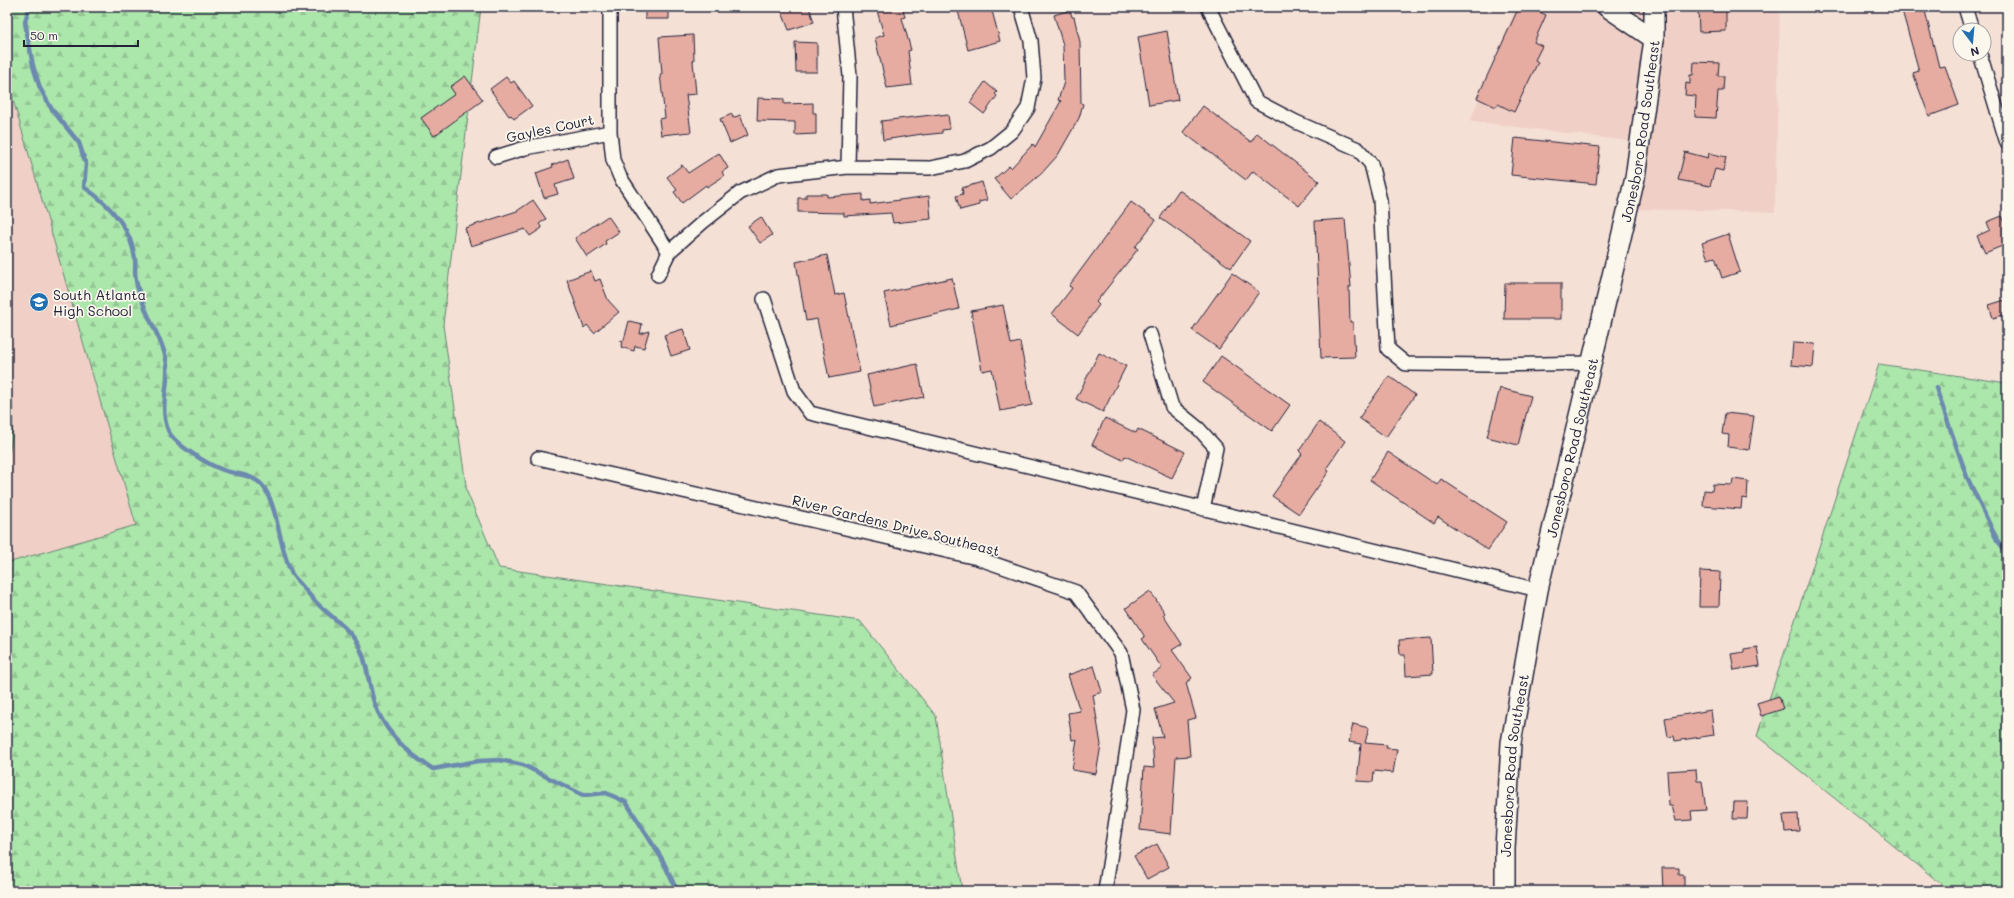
<svg xmlns="http://www.w3.org/2000/svg" width="2014" height="898" font-family="Mali,sans-serif">
<defs>
<pattern id="forest-firs" width="22" height="20" patternUnits="userSpaceOnUse"><rect width="22" height="20" fill="#abe6ab"/><path d="M5 1l3.5 6h-7zM16 11l3.5 6h-7z" fill="#93c594"/></pattern>
</defs>
<rect width="100%" height="100%" fill="#f5e0d6"/>
<filter id="ink" filterUnits="userSpaceOnUse"><feTurbulence type="fractalNoise" baseFrequency=".025" numOctaves="2"/><feDisplacementMap in="SourceGraphic" scale="8" xChannelSelector="R" yChannelSelector="G"/><feConvolveMatrix kernelMatrix="1 2 1 2 8 2 1 2 1" color-interpolation-filters="sRGB"/></filter>
<g filter="url(#ink)">
<!-- built -->
<path fill="#f0d0c6" d="M1516 7H1780L1775 212 1629 209 1644 143 1470 121Z
M7 79 136 525 7 563Z"/>
<!-- forest -->
<path fill="url(#forest-firs)" stroke="#668473" d="M7 7H481L443 325 467 492 499 568 860 621 936 716 962 891H7V563L136 525 7 79Z
M1879 364 2007 383V891H1950L1757 736Z"/>
<!-- pitch -->
<path fill="#abe6ab" stroke="#668473" d="M7 376C14 404 15 433 7 461Z"/>
<g fill="none" stroke-linecap="round" stroke-linejoin="round">
<!-- stream -->
<path stroke="#6c89ae" stroke-width="4.5" d="M29 7 25 22 33 66 40 88 51 108 79 143 86 164 84 187C109 204 131 227 135 259 136 266 134 273 136 280 137 290 142 299 145 308 152 327 165 345 167 365 169 389 159 406 168 430 173 444 209 465 223 470 237 475 256 474 265 489 279 513 279 547 291 572 293 577 298 581 302 586 308 593 314 601 321 607 333 618 344 625 353 637 368 656 367 680 374 702 384 732 407 753 433 769L478 761 500 760 523 765 583 795 606 793 626 802 662 859 677 891
M1936 388 1967 477 1997 540 2007 553"/>
</g>
<!-- building -->
<path fill="#e6aca2" stroke="#22223b" d="M645 7H669V19H645Z
M780 7H809L814 22 789 30Z
M876 7H902L905 17 902 18 911 50 908 51 912 85 887 88 875 38 884 35Z
M957 7H991L1000 41 968 50Z
M1519 7H1529L1546 15 1534 42 1542 46 1535 60 1538 62 1514 112 1498 104 1496 107 1477 98Z
M1698 7H1726V31L1699 32Z
M1901 7H1924L1939 67 1945 66 1959 105 1929 116 1913 73 1919 71Z
M1070 10 1072 17H1074L1080 42 1081 103 1083 104 1079 118 1058 155 1041 174 1011 199 994 179 1009 166 1011 168 1033 144 1035 147 1061 101 1058 100 1064 82 1063 45 1054 15Z
M1167 31 1178 100 1149 105 1138 37Z
M693 35 694 60 693 61 696 94 686 95 691 132 661 135 659 119 665 118 660 74H662L659 37Z
M795 42 817 43V72H796Z
M1694 62 1719 63 1718 76H1724L1723 91H1718L1716 118 1695 117 1696 96 1685 95 1686 83 1690 84V75H1693Z
M465 76 483 100 434 136 421 118 455 94 450 87Z
M506 77 511 83 514 81 532 106 514 119 511 115 509 116 490 89Z
M985 82 997 92 995 94 997 96 984 114 970 103Z
M758 98 784 99V104L813 103V113H816V134L795 135V122L757 121Z
M1203 106 1251 142 1257 133 1319 181 1299 206 1253 171 1246 180 1183 132Z
M732 114 733 118 740 115 748 135 730 143 720 119Z
M940 114V116L948 115 950 129 942 130V133L922 135V134L883 140 881 121Z
M1515 138 1600 147 1596 184 1511 175Z
M1685 152 1708 158 1709 153 1726 157 1723 171 1715 169 1710 186 1678 180Z
M719 153 728 168 722 172 724 176 707 187 706 185 682 203 674 192 677 190 667 177 682 165 688 173Z
M568 159 574 179 555 185 558 194 544 198 536 173 553 167 552 165Z
M982 182 987 200 979 202V205L960 210 956 196 963 194 962 188Z
M1179 190 1250 241 1231 268 1160 218Z
M806 194H827V197L863 194V201L870 200V204L929 196 931 219 893 223 891 213 844 216V213L798 212V198H806Z
M533 200 546 219 539 224 542 228 530 236 525 229 471 246 465 228 517 211Z
M1131 202 1156 220 1135 247 1138 249 1096 302 1099 305 1078 334 1052 314 1072 288 1069 286Z
M608 216 619 232 605 241 606 244 587 257 575 238Z
M2002 216 2007 227V244L1985 253 1977 236 1990 230 1987 222Z
M761 217 772 235 760 243 748 226Z
M1345 219 1351 287H1349L1350 322H1353L1355 357 1321 358 1315 221Z
M1728 234 1740 272 1722 278 1715 257 1708 259 1702 243Z
M827 255 835 295 844 293 860 372 829 378 817 319 806 321 796 262Z
M591 271 595 281 600 279 608 300 619 312 594 333 587 325 584 328 567 280Z
M1232 273 1259 292 1219 349 1192 330Z
M952 278 959 309 891 325 884 293Z
M1505 283H1561V319H1504Z
M2005 300 2007 314 1993 318 1989 305Z
M1003 305 1011 344 1020 342 1032 405 1000 411 992 369 982 371 971 311Z
M629 321 642 324 640 334 649 331 644 348 635 346 634 351 621 347 623 342 620 341 624 340Z
M683 329 690 350 671 356 664 335Z
M1793 343 1815 344 1813 367 1791 365Z
M1099 353 1126 366 1103 412 1076 399Z
M1221 356 1290 405 1272 431 1203 382Z
M917 364 924 397 874 407 867 375Z
M1389 376 1415 395 1386 437 1359 418Z
M1500 388 1531 396 1518 445 1487 437Z
M1725 413 1754 416 1749 450 1728 447 1729 435 1722 434Z
M1105 418 1136 433 1138 429 1185 452 1172 478 1125 456 1123 460 1092 445Z
M1319 422 1345 441 1326 469 1329 471 1299 514 1272 496 1302 454 1299 451Z
M1388 452 1437 485 1441 479 1507 522 1488 550 1438 517 1434 523 1370 480Z
M1733 479 1748 481 1747 499 1742 498 1741 509 1703 506 1704 490 1712 491 1713 484 1732 485Z
M1700 571 1720 572 1719 607H1699Z
M1150 591 1165 613 1163 615 1182 644 1172 650 1192 678 1186 683 1196 718 1187 720 1190 756 1176 757 1171 834 1140 830 1144 767 1154 768 1152 738 1163 737 1155 709 1174 703 1152 675 1162 668 1142 639 1145 637 1126 608Z
M1431 638 1433 674 1406 676 1405 655H1400L1399 640Z
M1757 647 1760 666 1734 670 1731 654 1744 652V649Z
M1094 666 1102 692 1093 695 1101 745 1096 774 1072 770 1077 739 1072 740 1068 713 1080 711 1068 675Z
M1779 696 1783 709 1761 716 1757 703Z
M1711 710 1714 735 1675 741 1674 736 1668 737 1665 718Z
M1353 724 1369 728 1365 743 1387 745 1386 748 1397 749 1393 773 1374 771 1373 782 1357 781 1361 744 1349 742Z
M1696 769 1697 781H1702L1706 810 1691 811 1692 820 1676 821 1672 806H1669L1667 771Z
M1734 802H1748L1747 819H1733Z
M1798 814 1799 831 1785 832 1783 815Z
M1157 844 1169 867 1147 879 1134 856Z
M1662 868H1679V875H1684V891H1663Z"/>
<g fill="none" stroke-linecap="round" stroke-linejoin="round">
<defs>
<path id="street" d="M610 7V132L613 160 620 177 669 252
M843 7 850 76 848 167
M1208 7 1256 101 1296 122 1358 149 1371 164 1380 200 1388 349 1406 364 1492 365 1591 363
M1965 7 1972 30
M1980 54 2007 143
M496 157 525 148 610 132
M658 275 669 252 703 222 740 193 778 175 848 167 930 168 965 161 991 148 1012 131 1028 108 1034 78 1031 41 1021 7
M764 299 794 391 810 413 1538 590
M1150 334 1172 407 1199 429 1216 448 1203 509
M538 458 977 558 1076 592 1121 653 1133 710 1105 891"/>
<g id="secondary">
<path d="M1607 7 1654 39"/>
<path id="s1" d="M1505 891V849L1511 743 1538 590 1635 178 1654 39V7"/>
</g>
</defs>
<!-- street casing -->
<use href="#street" stroke="#22223b" stroke-width="16"/>
<!-- secondary casing -->
<use href="#secondary" stroke="#22223b" stroke-width="22"/>
<!-- street -->
<use href="#street" stroke="#fbf7ec" stroke-width="13"/>
<!-- secondary -->
<use href="#secondary" stroke="#fbf7ec" stroke-width="19"/>
</g>
</g>
<!-- icons -->
<defs>
<symbol id="school-disc" viewBox="-11 -11 22 22"><circle r="9.5" fill="#1f6fb2" stroke="#fbf7ec"/><path d="M0-5L7-2L0 1L-7-2ZM-4 1L0 2.5L4 1V4Q0 6-4 4Z" fill="#fff"/></symbol>
</defs>
<g fill-rule="evenodd">
<use href="#school-disc" x="28" y="291" width="22" height="22"/>
</g>
<g text-anchor="middle" dominant-baseline="central" stroke-width="3.5" stroke-linejoin="round" paint-order="stroke">
<!-- street labels -->
<g font-size="14" fill="#22223b" stroke="#fbf7ec">
<text transform="translate(550 128) rotate(-12)">Gayles Court</text>
<text stroke="none"><textPath href="#s1" startOffset="774">Jonesboro Road Southeast</textPath></text>
<text stroke="none"><textPath href="#s1" startOffset="450">Jonesboro Road Southeast</textPath></text>
<text transform="translate(896 525) rotate(14)">River Gardens Drive Southeast</text>
<text stroke="none"><textPath href="#s1" startOffset="126">Jonesboro Road Southeast</textPath></text>
</g>
<!-- poi labels -->
<g font-size="14" fill="#22223b" stroke="#fbf7ec" text-anchor="start">
<text x="53" y="294">South Atlanta<tspan x="53" dy="16">High School</tspan></text>
</g>
</g>
<!-- margin -->
<rect width="2014" height="898" fill="none" stroke="#fbf7ec" stroke-width="24"/>
<rect x="12" y="12" width="1990" height="874" fill="none" stroke="#22223b" stroke-width="1.5" filter="url(#ink)"/>
<!-- north arrow -->
<g transform="translate(1972 42) rotate(164)"><circle r="19" fill="#fbf7ec" stroke="#a4a2a5"/>
<path d="M0-3L7 15L0 10L-7 15Z" fill="#1f6fb2"/>
<text y="-6" font-size="11" font-weight="bold" text-anchor="middle" fill="#22223b">N</text>
</g>
<!-- scale -->
<path d="M24 40v6h114v-6" fill="none" stroke="#22223b" stroke-width="2"/>
<text x="30" y="40" font-size="12" fill="#22223b" stroke="#fbf7ec" stroke-width="3" paint-order="stroke">50 m</text>
</svg>
